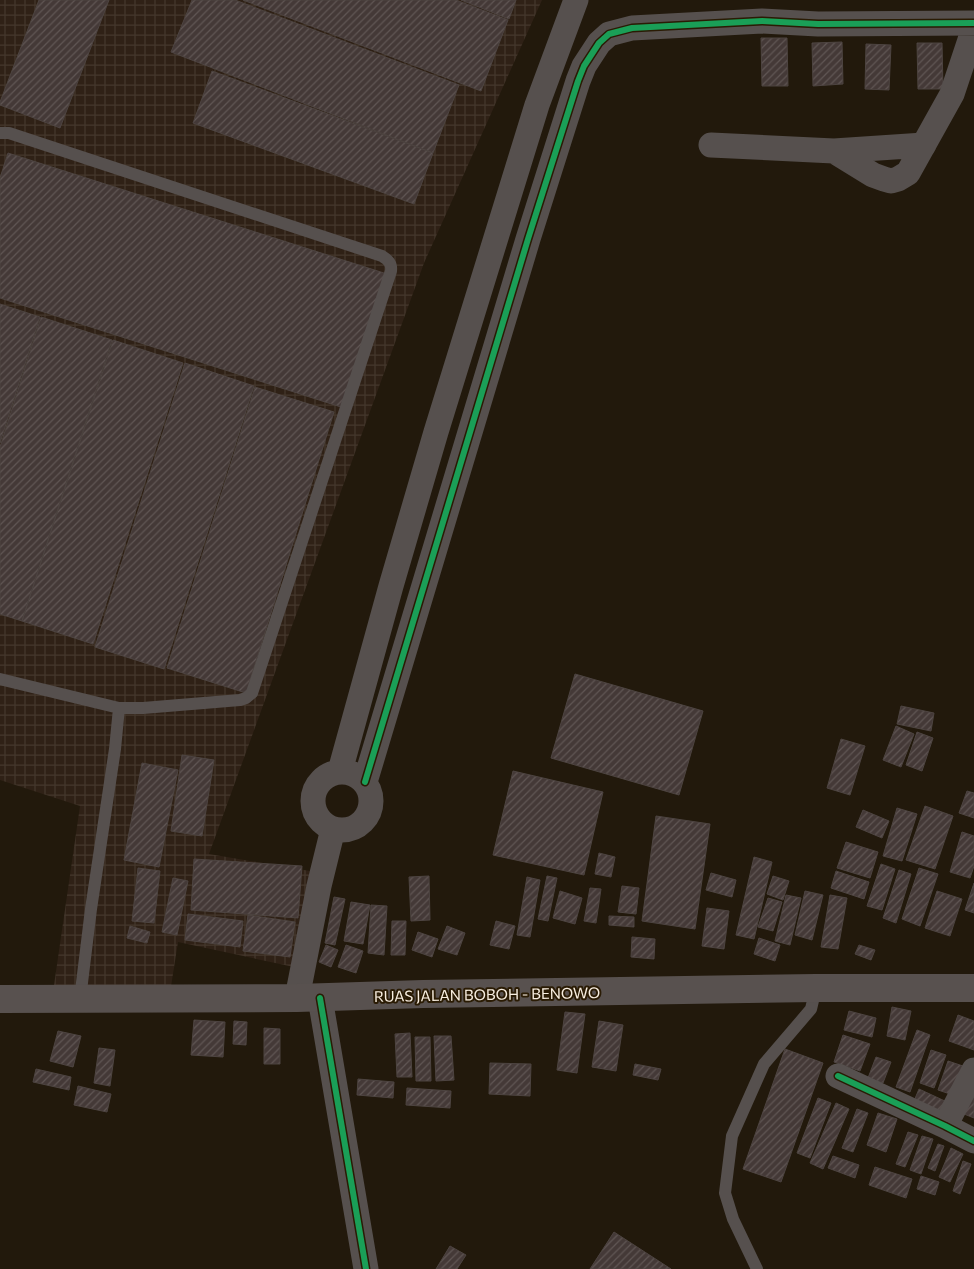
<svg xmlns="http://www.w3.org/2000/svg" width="974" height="1269" font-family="Commissioner,sans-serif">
<defs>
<pattern id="industrial-grid" width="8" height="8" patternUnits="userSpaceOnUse" patternTransform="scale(1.25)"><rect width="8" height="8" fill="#2f2116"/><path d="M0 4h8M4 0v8" fill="none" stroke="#44372c"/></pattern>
<pattern id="building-hatch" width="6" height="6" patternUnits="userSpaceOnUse" patternTransform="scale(1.25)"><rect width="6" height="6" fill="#443937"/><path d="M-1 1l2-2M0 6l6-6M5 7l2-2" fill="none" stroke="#605654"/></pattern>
</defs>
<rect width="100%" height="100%" fill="#22190c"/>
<!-- industrial -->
<path fill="url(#industrial-grid)" d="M0 0H542L424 263 209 854 310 871 294 967 178 942 169 999H52L80 806 0 780Z"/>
<!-- building -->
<path fill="url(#building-hatch)" stroke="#4d4441" d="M39 0H109L60 128 0 105V102Z
M192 0H235L459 85 433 153 171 52Z
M243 0H456L508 20 481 91Z
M461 0H516L509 19Z
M761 38H787L788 86H762Z
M842 42 843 84 813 86 812 43Z
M917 43H942L943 89H918Z
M866 44 891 45 889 90 865 89Z
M212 71 433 153 414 204 193 123Z
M8 153 387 274 344 408 0 298V178Z
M0 304 40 317 0 443Z
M41 317 112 340 22 621 0 614V447Z
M113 340 183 363 93 644 22 621Z
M185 363 254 386 164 669 95 647Z
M255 387 334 412 246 693 167 668Z
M575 674 703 711 679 795 551 758Z
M901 706 934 713 931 731 897 724Z
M896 726 914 734 901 767 883 760Z
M917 732 933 738 922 771 906 765Z
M841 739 865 746 850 795 827 788Z
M182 755 214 760 202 836 171 831Z
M142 763 178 770 159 867 124 860Z
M513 771 603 792 584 875 493 855Z
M967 791 974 793V818L959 813Z
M925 806 953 816 935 869 906 860Z
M897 808 917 814 902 861 883 856Z
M863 810 889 821 882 838 856 827Z
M656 816 710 824 695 929 642 921Z
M962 832 974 836V866L970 878 950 872Z
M846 842 878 852 870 878 837 868Z
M599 853 615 857 611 877 595 874Z
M754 857 772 862 754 939 736 935Z
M194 859 302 866 298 918 191 910Z
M881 864 895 869 882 910 867 906Z
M138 868 160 871 154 923 132 921Z
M919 868 938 874 920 926 902 919Z
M899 870 911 874 896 923 883 918Z
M836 871 869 882 864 899 831 888Z
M711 873 736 880 732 897 706 890Z
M429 876 430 920 411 921 409 877Z
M547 876 557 878 548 921 538 919Z
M773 876 789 881 783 900 767 894Z
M527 877 540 880 530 937 517 935Z
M173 878 188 881 177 935 162 932Z
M974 883V913L965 910Z
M622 886 639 888 636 914 618 912Z
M590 888 601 889 596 923 584 921Z
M560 891 582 898 575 924 553 918Z
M805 891 823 895 812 940 795 935Z
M937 891 962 899 950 936 925 928Z
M786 895 801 898 790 945 775 941Z
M830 895 847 898 838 949 821 947Z
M334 897 345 899 335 945 325 943Z
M768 898 782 902 773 931 758 927Z
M351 902 370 905 363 944 344 941Z
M371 905 387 906 384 955 368 953Z
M707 908 729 911 724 949 702 946Z
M188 914 243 921 240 947 185 940Z
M248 915 295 922 290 957 243 951Z
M609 916 634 917V927L609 925Z
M392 921H406L405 955H391Z
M496 921 515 926 509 949 490 945Z
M130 926 150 932 147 943 127 938Z
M447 926 465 933 457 955 438 949Z
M418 932 438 939 432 957 412 950Z
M632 937 655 939 654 959 631 957Z
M759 938 780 945 775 961 754 954Z
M326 945 338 950 331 967 319 962Z
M346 945 363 951 356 973 338 967Z
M859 945 875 950 871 960 855 954Z
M892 1007 911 1011 905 1040 887 1036Z
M849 1011 876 1018 872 1037 844 1030Z
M565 1012 585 1014 577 1073 557 1070Z
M958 1015 974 1021V1050L949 1041Z
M194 1020 225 1022 223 1057 191 1055Z
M234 1021 247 1022 246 1045 233 1044Z
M599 1021 623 1025 616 1071 592 1067Z
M264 1028 280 1029V1064H264Z
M917 1030 930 1035 910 1092 896 1087Z
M58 1031 81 1036 73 1067 50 1061Z
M410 1033 412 1077H397L395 1034Z
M843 1035 870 1044 860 1071 834 1062Z
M434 1036H451L454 1080 436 1081Z
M415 1037H430L431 1081H416Z
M99 1048 115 1050 110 1086 94 1083Z
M785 1049 823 1063 781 1182 743 1169Z
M931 1050 946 1055 934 1088 920 1083Z
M876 1057 891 1062 883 1083 868 1078Z
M948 1061 963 1066 953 1095 938 1090Z
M490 1063 531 1064 530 1096 489 1094Z
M635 1064 661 1069 658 1080 633 1075Z
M36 1069 71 1077 69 1090 33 1082Z
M358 1079 394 1082 393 1098 357 1095Z
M78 1086 111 1094 107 1112 74 1105Z
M974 1086V1118L964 1114Z
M407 1088 451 1091 450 1108 406 1105Z
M919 1089 947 1102 942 1113 914 1101Z
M818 1098 831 1103 810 1158 797 1153Z
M836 1103 849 1109 823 1169 810 1163Z
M857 1109 868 1113 853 1152 842 1148Z
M878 1113 897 1119 886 1152 867 1145Z
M908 1132 918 1135 905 1167 896 1164Z
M922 1136 933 1139 921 1174 910 1170Z
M938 1144 944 1146 935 1171 928 1168Z
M951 1148 963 1154 950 1182 939 1177Z
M833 1156 859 1165 855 1178 828 1168Z
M963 1161 971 1164 960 1194 953 1191Z
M875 1167 912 1179 906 1198 869 1185Z
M921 1176 939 1182 935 1195 917 1189Z
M614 1232 671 1269H590Z
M450 1246 466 1255 457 1269H436Z"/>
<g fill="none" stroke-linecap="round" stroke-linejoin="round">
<!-- lane -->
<path stroke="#56504e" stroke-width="12" d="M0 133H9L382 256C388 260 392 263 391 271L252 693 246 698 240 700 143 708H119L0 679
M80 999 91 909 115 749 119 708
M757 1269 733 1219 725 1193 732 1136 764 1064 811 1009 816 988"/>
<!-- street -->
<path stroke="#56504e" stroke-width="25" d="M711 145 834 151 873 175 884 179 891 181 898 179 908 173 952 94 974 28
M834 151 924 145
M340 771 391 586 436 432 537 105 576 0
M313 801a29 29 0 1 1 58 0a29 29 0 1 1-58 0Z
M365 782 528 239 578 81 584 66 599 43 609 34 632 28 762 21 818 24 974 23
M297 998 319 886 333 829
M320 998 366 1269
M838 1076 945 1126 974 1141
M945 1126 974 1070"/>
<!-- secondary -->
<path stroke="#58514f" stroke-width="28" d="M0 999 297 998 423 994 816 988H974"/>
<defs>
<path id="cycleway" d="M365 782 528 239 578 81 584 66 599 43 609 34 632 28 762 21 818 24 974 23
M320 998 366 1269
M838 1076 945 1126 974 1141"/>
</defs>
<!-- cycleway casing -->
<use href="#cycleway" stroke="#2a1b04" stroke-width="9"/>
<!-- cycleway -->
<use href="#cycleway" stroke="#1a9f57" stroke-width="6"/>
</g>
<g text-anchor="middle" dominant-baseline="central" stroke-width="4" stroke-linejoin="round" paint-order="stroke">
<!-- street labels -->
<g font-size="15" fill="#f8eee0" stroke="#2a1b04">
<text transform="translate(487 994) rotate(-1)">RUAS JALAN BOBOH - BENOWO</text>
</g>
</g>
</svg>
